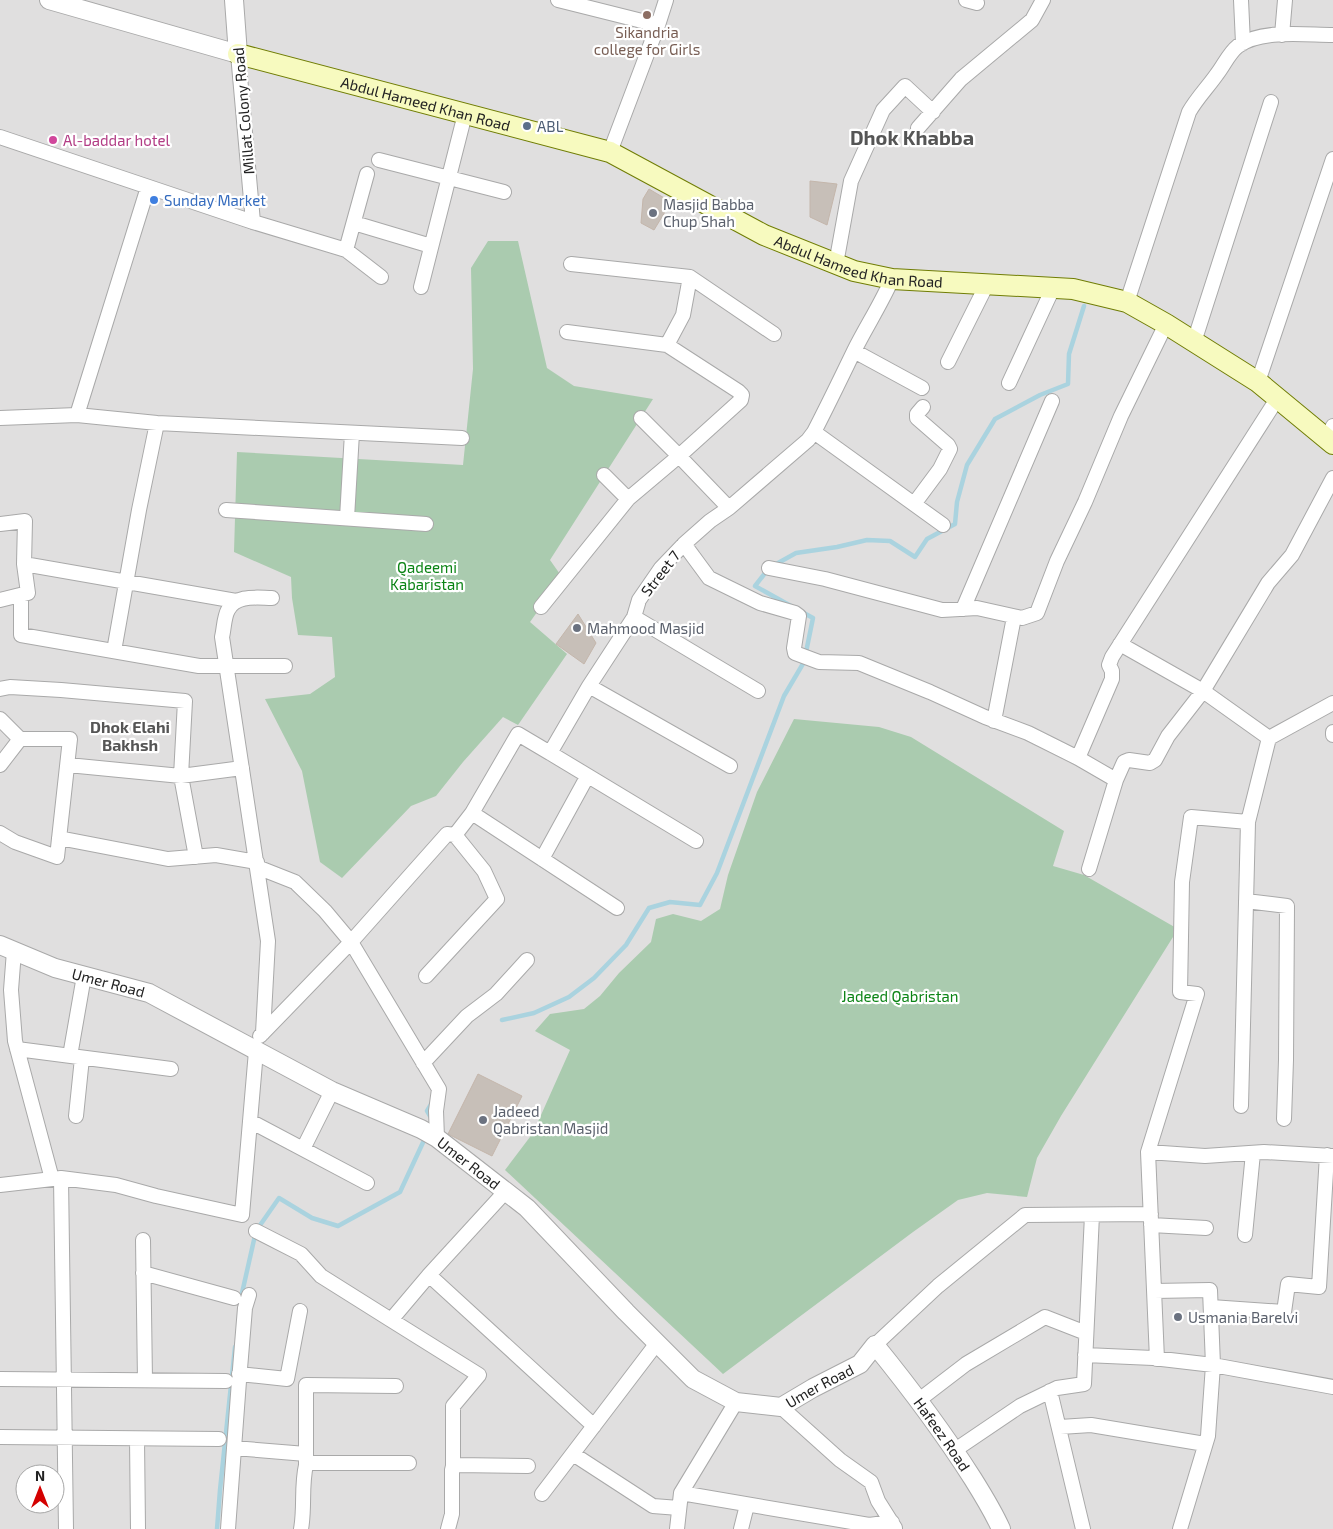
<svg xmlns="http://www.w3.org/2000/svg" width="1333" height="1529" font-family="'Exo 2',sans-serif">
<rect width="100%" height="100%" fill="#f2efe9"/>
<!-- residential -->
<path fill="#e0dfdf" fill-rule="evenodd" d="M0 0H1333V1529H0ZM25 1474H55V1504H25Z"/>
<!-- cemetery -->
<path fill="#aacbaf" d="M488 241H518L547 368 574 386 653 399 550 560 562 577 530 622 567 654 518 725 503 717 463 762 436 796 411 806 342 878 320 862 302 771 265 699 310 694 335 677 332 637 298 635 292 598 291 577 234 552 237 452 463 465 473 369 471 268Z
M794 719 879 727 911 737 1064 831 1053 866 1084 875 1178 929 1061 1116 1037 1158 1027 1197 987 1193 958 1200 913 1232 723 1374 505 1170 533 1133 570 1050 535 1031 550 1014 584 1009 600 996 619 973 651 942 656 919 673 914 701 921 720 909 728 875 757 792Z"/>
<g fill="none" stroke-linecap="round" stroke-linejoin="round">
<!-- stream -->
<path stroke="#aad3df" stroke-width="4.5" d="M791 606 755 586 769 568 796 553 837 547 867 540 890 541 915 557 927 539 955 524 957 502 967 465 995 419 1040 395 1068 384 1069 354 1084 306
M502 1020 534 1013 569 997 594 978 626 945 649 908 670 902 700 905 717 873 784 696 804 662 813 618 802 612
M431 1118 427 1111 433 1101
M240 1302 256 1231 279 1198 312 1218 338 1226 400 1192 426 1136
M217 1529 220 1490 235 1347"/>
</g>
<!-- building -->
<path fill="#c7bfb8" stroke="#c4b6ab" d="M810 181 837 184 827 225 810 217Z
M649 189 671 202 654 230 641 223 643 199Z
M578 614 596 643 584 664 556 644Z
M478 1074 522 1096 492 1156 448 1134Z"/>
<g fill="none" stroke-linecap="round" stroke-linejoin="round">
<defs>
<path id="minor" d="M558 0 658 25
M966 0 977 3
M1241 0 1243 43
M1282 35 1285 0
M238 54 253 222
M918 128 961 79 1032 20 1043 0
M0 137 253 222 346 250 381 277
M610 152 658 25 666 0
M379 160 504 192
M148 187 77 415 157 423 462 438
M354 223 431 246
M346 250 367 174
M571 264 690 277
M836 264 851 181 883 110 905 86 933 112
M421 287 465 114
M1127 302 1189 112C1197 98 1208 87 1217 74 1224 65 1229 53 1238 46 1261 29 1305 35 1333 35
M567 332 667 345
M1194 342 1271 102
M854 351 922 388
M948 362 987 284
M1258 382 1333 159
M1009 383 1053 288
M0 418 77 415
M641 418 679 456 741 400 742 395 738 391 667 345 683 315 690 277 774 334
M814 432 943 525
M1327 438 1333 426
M604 475 628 499
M914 504 940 469 950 449 948 445 917 418V414L923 407
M226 510 426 524
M347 518 352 433
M0 524 25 521 24 564 28 593 0 600
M684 544 709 578 760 603 795 613 799 616 794 648 795 653 819 662 859 663 930 692 985 717 1028 733 1078 758 1116 780
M24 564 236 601
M769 568 825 579 942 610 977 608 1022 618 1037 613 1057 561 1085 502 1121 416 1166 324
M21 595V635L199 666H285
M541 607 628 499 679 456 729 508
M963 609 1052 401
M634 617 758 691
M1120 644 1203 691 1269 738
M114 651 139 510 157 423
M589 686 730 766
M0 689 10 687 61 690 185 701 181 776 196 857
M0 719 20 739H70L57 857 15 842 0 833
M994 721 1014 617
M1333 732V735
M1269 738 1333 703
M1078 758 1112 679V671L1109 665 1112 657 1277 399
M0 765 20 739
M68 765 181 776 242 768
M472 813 617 908
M59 838 168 859 216 855 257 862
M696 841 550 753 589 686 634 617 639 600 661 568 684 544 710 521 729 508 808 440 814 432C828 405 841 378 854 351 866 327 881 304 892 279
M542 859 587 777
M257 867 295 882 325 911 351 942 439 1089 436 1111 437 1138
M1089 869 1116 780 1124 762 1129 760 1150 763 1155 760 1168 736 1203 691 1268 583 1292 555 1333 478
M1246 901 1287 906 1286 1060 1284 1119
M14 951 11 990 15 1041 52 1179
M426 976 497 899 484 871 455 835
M263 1033 268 941 222 637C224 629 224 617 228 610 236 594 258 598 272 598
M260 1036 351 942 447 834 455 835 472 813 518 734 550 753
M17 1049 171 1069
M70 1056 84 976
M423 1063 467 1016 496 994 527 960
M1241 1106 1248 822 1269 738
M76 1116 82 1058
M250 1121 367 1183
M303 1149 332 1091
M1148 1152 1205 1156 1264 1152 1333 1156
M61 1178 66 1529
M0 1185 61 1178 116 1185 156 1196 242 1215 256 1051
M1151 1225 1206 1228
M256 1231 301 1254 321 1276 391 1320 429 1275 505 1192
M1245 1235 1253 1153
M143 1240 145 1380
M143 1273 234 1298
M429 1275 594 1426
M1154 1291 1210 1290 1213 1365 1208 1436 1180 1529
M1211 1307 1284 1312 1288 1284 1319 1287 1327 1155
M391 1320 479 1375 453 1406V1466
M875 1345 938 1286 1025 1215 1151 1214
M1085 1355 1153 1358 1213 1365 1333 1387
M1157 1359 1148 1152 1197 994 1180 992 1182 882 1191 817 1248 822
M239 1374 287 1379 300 1311
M0 1379 226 1381
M1050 1391 1083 1529
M919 1400 966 1364 1045 1317 1086 1333
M781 1407 840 1460 871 1482 878 1501 895 1528
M1060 1427 1091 1425 1205 1444
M0 1437 219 1439
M137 1439 138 1529
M234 1448 306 1454
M955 1450 1020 1406 1057 1388 1084 1384 1092 1215
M573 1454 653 1506 679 1508
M306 1465V1385L396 1386
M681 1493 869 1525 892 1522
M542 1494 657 1343
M228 1529 239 1381 245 1308 249 1295
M301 1529C305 1508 301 1486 306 1465L310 1463H409
M448 1529 452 1514V1470L453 1466 456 1465 528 1466
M677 1529 681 1493 736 1402
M741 1529 747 1505"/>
<g id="tertiary">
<path d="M49 0 238 54 234 0"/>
<path id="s1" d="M0 945 55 968 149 993 332 1091 421 1129 437 1138 527 1208 626 1312 693 1379 736 1402 781 1407 813 1388 860 1364 875 1345C910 1388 943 1432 973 1479 983 1495 993 1511 1001 1529"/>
</g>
<g id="secondary">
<path id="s2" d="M238 54 610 152 764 235 854 271 892 279 1073 289 1127 302 1166 324 1258 382 1333 444"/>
</g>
</defs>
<!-- minor casing -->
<use href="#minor" stroke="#a9a9a9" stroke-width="16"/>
<!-- tertiary casing -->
<use href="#tertiary" stroke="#a9a9a9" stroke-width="20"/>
<!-- secondary casing -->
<use href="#secondary" stroke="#707d05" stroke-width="22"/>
<!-- minor -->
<use href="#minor" stroke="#fff" stroke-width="14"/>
<!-- tertiary -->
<use href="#tertiary" stroke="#fff" stroke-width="18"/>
<!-- secondary -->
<use href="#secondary" stroke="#f7fabf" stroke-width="20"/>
</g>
<!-- markers -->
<circle fill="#8d6e63" stroke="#fff" stroke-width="2" cx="647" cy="15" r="5"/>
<circle fill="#5c6f8a" stroke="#fff" stroke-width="2" cx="527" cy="126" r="5"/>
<circle fill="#d1479c" stroke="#fff" stroke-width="2" cx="53" cy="140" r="5"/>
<circle fill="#3f7fe0" stroke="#fff" stroke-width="2" cx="154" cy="200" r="5"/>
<g fill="#6b7280" stroke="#fff" stroke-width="2">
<circle cx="653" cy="213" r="5"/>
<circle cx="577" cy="628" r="5"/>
<circle cx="483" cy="1120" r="5"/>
<circle cx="1178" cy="1317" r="5"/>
</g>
<g text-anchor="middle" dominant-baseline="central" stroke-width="4.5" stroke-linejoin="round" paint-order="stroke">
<!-- education labels -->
<g font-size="15" fill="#785e54" stroke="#fff">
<text x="647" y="32">Sikandria<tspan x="647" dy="17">college for Girls</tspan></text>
</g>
<!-- street labels -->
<g font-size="15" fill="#222" stroke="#fff">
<text stroke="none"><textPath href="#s2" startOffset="194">Abdul Hameed Khan Road</textPath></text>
<text transform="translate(243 111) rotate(-95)">Millat Colony Road</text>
<text stroke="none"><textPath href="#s2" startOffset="659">Abdul Hameed Khan Road</textPath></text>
<text transform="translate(660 573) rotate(-52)">Street 7</text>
<text stroke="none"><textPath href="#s1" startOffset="115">Umer Road</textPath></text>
<text stroke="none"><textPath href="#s1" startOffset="520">Umer Road</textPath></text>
<text stroke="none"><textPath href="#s1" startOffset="970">Umer Road</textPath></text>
<text stroke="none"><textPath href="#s1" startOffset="1152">Hafeez Road</textPath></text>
</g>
<!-- service labels -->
<g font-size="15" fill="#4e5e75" stroke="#fff" text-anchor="start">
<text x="537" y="126">ABL</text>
</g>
<!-- hotel labels -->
<g font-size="15" fill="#b23c85" stroke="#fff" text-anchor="start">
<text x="63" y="140">Al-baddar hotel</text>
</g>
<!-- shop labels -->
<g font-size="15" fill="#366cbe" stroke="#fff" text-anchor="start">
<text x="164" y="200">Sunday Market</text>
</g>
<!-- worship labels -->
<g font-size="15" fill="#5b616d" stroke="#fff" text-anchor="start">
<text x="663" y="204">Masjid Babba<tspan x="663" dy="17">Chup Shah</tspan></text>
<text x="587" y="628">Mahmood Masjid</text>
<text x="493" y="1111">Jadeed<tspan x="493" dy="17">Qabristan Masjid</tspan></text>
<text x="1188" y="1317">Usmania Barelvi</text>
</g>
<!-- park labels -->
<g font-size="15" fill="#0c8416" stroke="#fff">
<text x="427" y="567">Qadeemi<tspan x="427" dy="17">Kabaristan</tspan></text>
<text x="900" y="996">Jadeed Qabristan</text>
</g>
<!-- neighbourhood labels -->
<g font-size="16" font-weight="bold" fill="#555" stroke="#fff">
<text x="130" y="726">Dhok Elahi<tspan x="130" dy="18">Bakhsh</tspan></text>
</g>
<!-- district labels -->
<g font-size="20" font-weight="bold" fill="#555" stroke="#fff">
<text x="912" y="137">Dhok Khabba</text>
</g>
</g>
<!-- north arrow -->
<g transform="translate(40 1489)"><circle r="24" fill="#ffffff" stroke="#a7a7a7"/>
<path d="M0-4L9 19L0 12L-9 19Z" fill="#d40000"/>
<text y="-8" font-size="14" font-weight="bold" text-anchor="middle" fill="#222222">N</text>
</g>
</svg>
